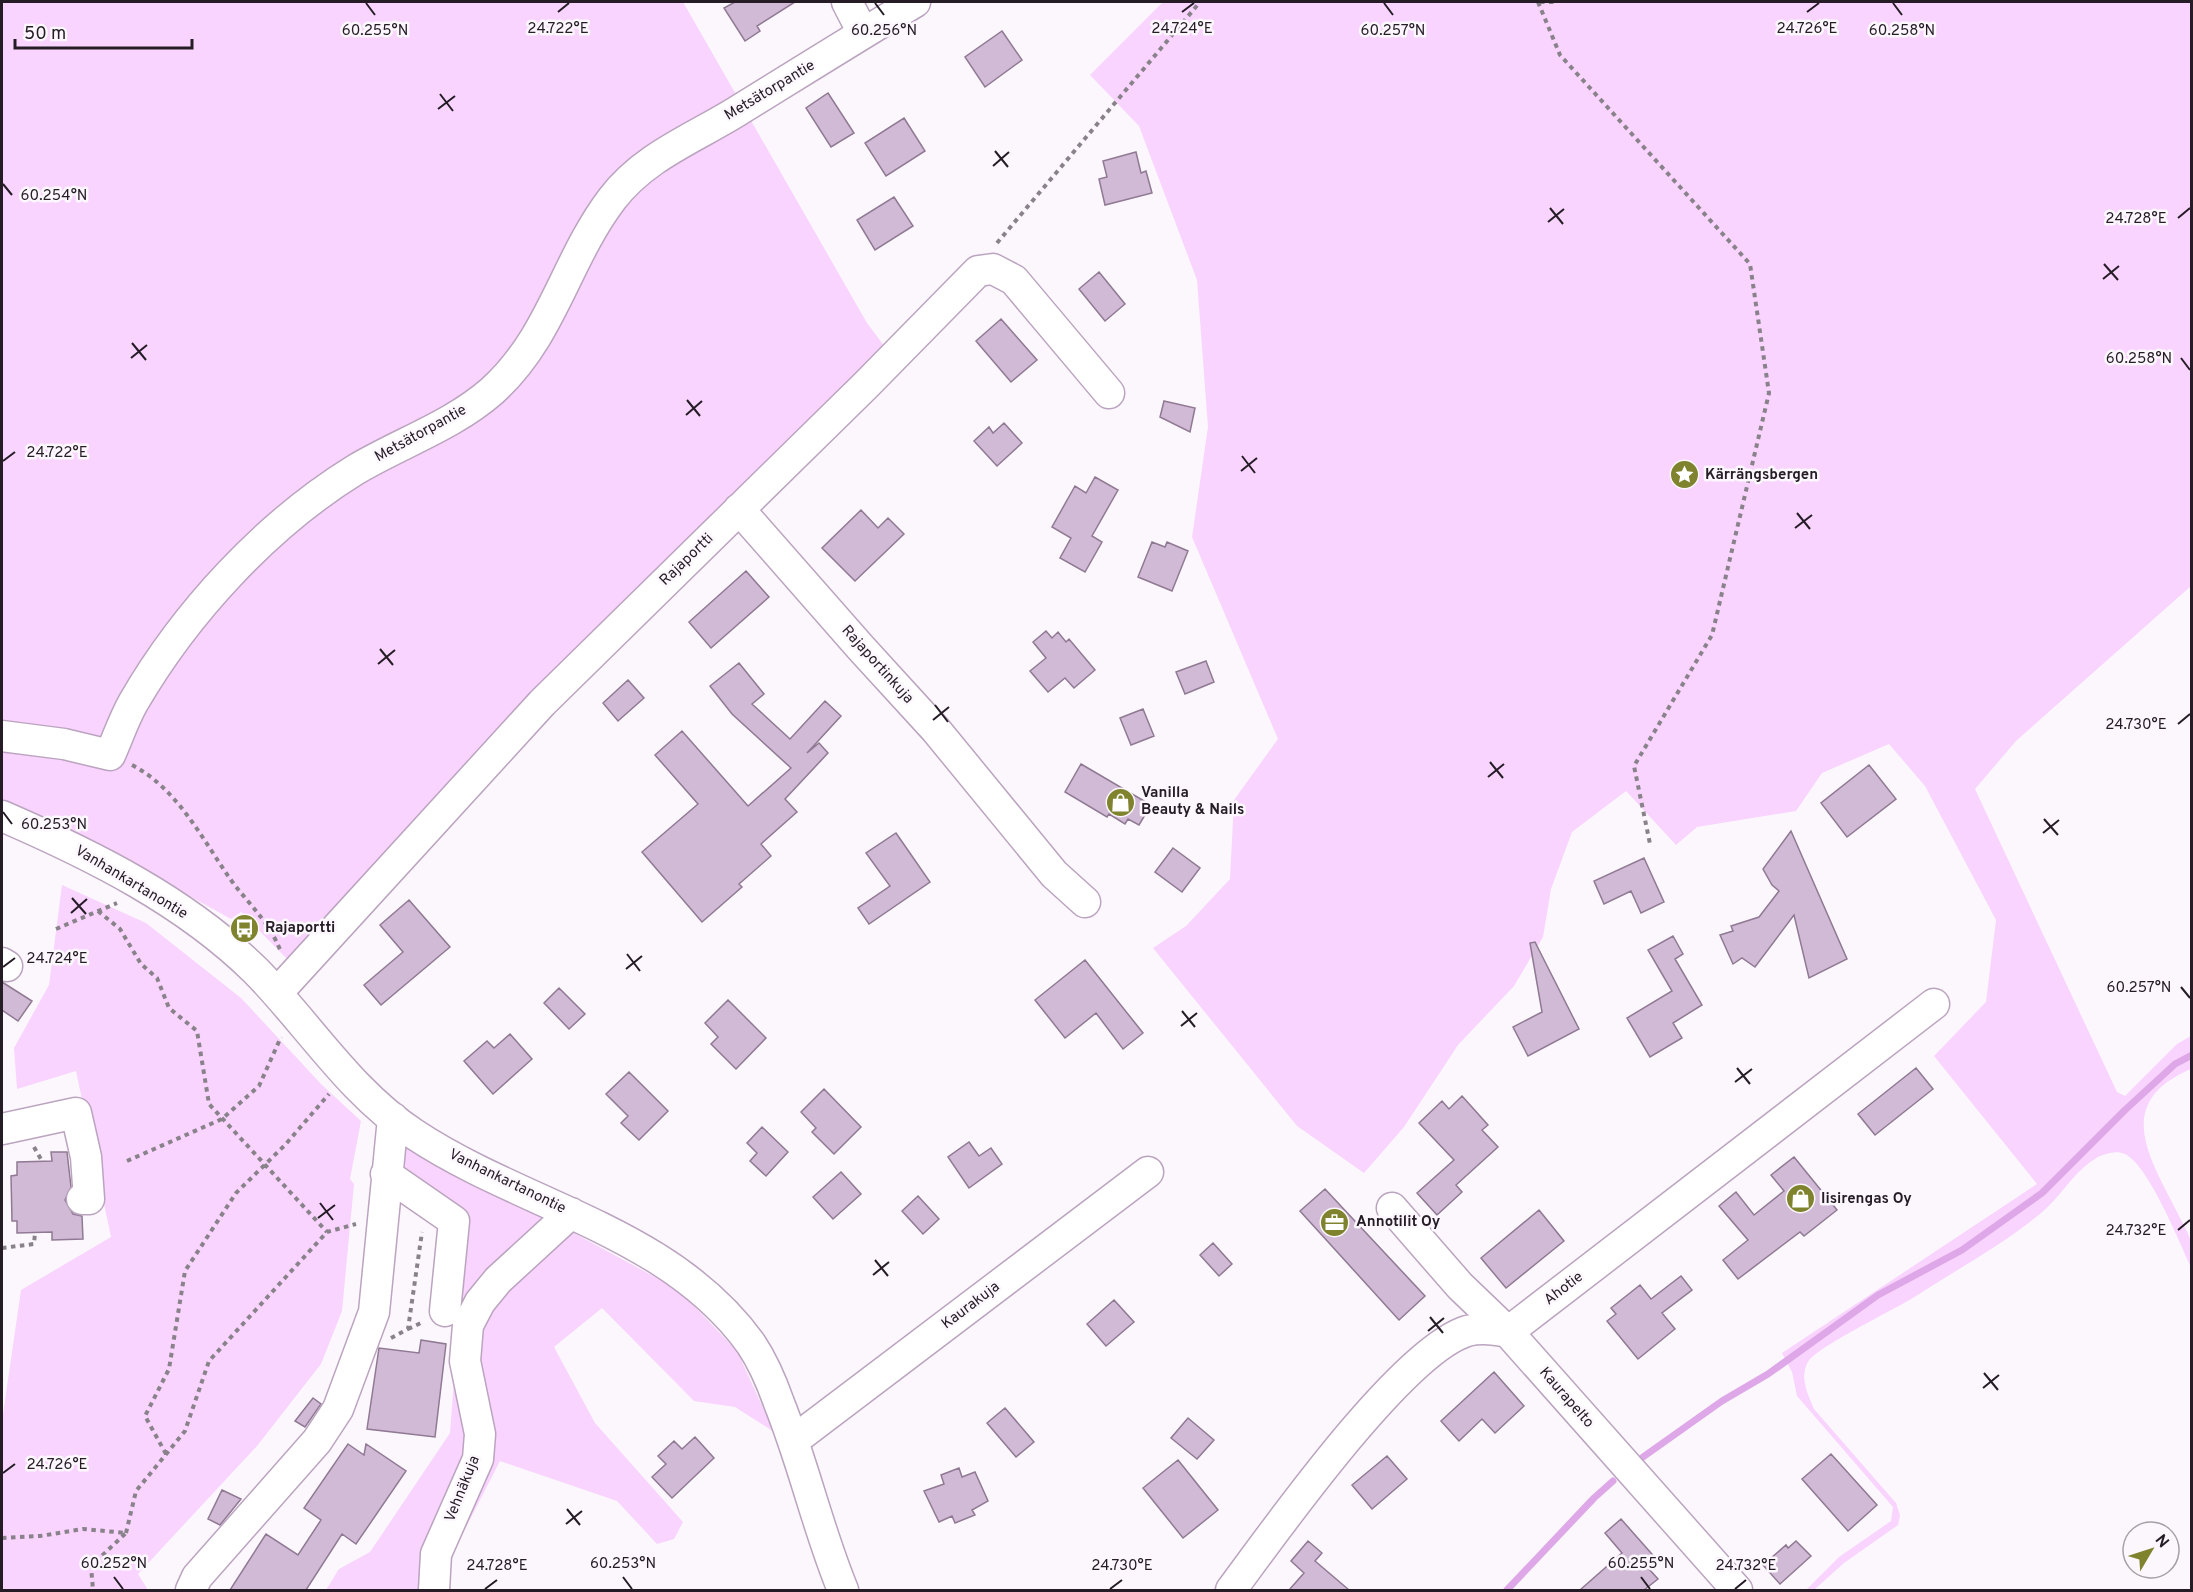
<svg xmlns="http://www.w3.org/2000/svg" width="2193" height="1592" font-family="Overpass,sans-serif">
<rect width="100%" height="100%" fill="#fcf7fd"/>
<!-- green -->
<path fill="#f8d4fe" d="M2 2H683L867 323 888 351 290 962 241 912 231 919 68 829 2 805Z
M1163 2H2191V586L2016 741 1975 789 2117 1092 2125 1096 2177 1044 2191 1036V1069C2111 1103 2151 1159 2178 1214 2182 1223 2190 1234 2191 1244 2193 1251 2191 1259 2191 1267 2179 1242 2149 1166 2125 1154 2116 1150 2103 1154 2095 1159 2074 1171 2060 1198 2041 1213 2003 1245 1957 1269 1916 1296 1896 1309 1816 1347 1808 1362 1799 1377 1808 1395 1814 1409L1896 1503 1900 1515 1898 1525 1844 1563 1814 1590H1806L1839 1557 1891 1521 1893 1507 1797 1396 1792 1372 1782 1353 2037 1184 1934 1056 1986 1002 1996 920 1925 786 1889 744 1822 773 1796 811 1697 827 1676 845 1626 791 1572 832 1551 889 1543 937 1514 986 1458 1045 1404 1127 1364 1173 1297 1126 1153 948 1186 926 1230 879 1234 800 1278 739 1192 537 1208 427 1197 280 1139 126 1090 75Z
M62 885 146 923 241 998 322 1085 361 1121 350 1179 354 1184 342 1311 321 1364 257 1446 138 1574 148 1590H2V1421L21 1290 111 1237 76 1071 17 1089 14 1048 49 985Z
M415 1147 679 1290 737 1351 774 1432 735 1407 694 1401 602 1308 554 1347 595 1423 683 1522 674 1539 657 1544 617 1501 500 1461 442 1574 440 1590H326L339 1569 370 1552 450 1433 466 1220 397 1175 402 1148Z"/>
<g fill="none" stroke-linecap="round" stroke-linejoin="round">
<!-- stream -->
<path stroke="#dea7e7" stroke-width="7" d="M1643 1457 1722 1401 1768 1374 1878 1295 1962 1250 2042 1193 2125 1110 2175 1064 2192 1055
M1507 1590 1594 1498 1613 1481"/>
</g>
<!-- building -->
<path fill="#d1bad5" stroke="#8f7993" stroke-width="1.5" d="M735 2H795L757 26 760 31 745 41 724 8Z
M1002 31 1022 60 985 87 965 57Z
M828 93 854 133 831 147 806 108Z
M904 118 925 151 886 176 865 143Z
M1136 152 1141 173 1146 171 1152 193 1105 205 1099 179 1107 177 1103 161Z
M894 197 913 226 875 250 857 220Z
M1099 272 1125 304 1105 321 1079 289Z
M1001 319 1037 360 1011 382 976 341Z
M1164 401 1195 408 1190 432 1160 417Z
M1004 423 1022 443 997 466 974 441 989 427 993 433Z
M1095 477 1118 490 1092 536 1102 542 1085 572 1060 558 1071 538 1052 527 1075 486 1086 493Z
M861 510 878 528 888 518 904 534 855 581 822 548Z
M1152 542 1165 547 1167 542 1188 551 1172 591 1138 577Z
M746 571 769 597 711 648 689 622Z
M1046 631 1052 638 1058 632 1066 642 1069 639 1095 670 1074 688 1065 678 1048 692 1030 671 1046 658 1033 642Z
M1206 661 1214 682 1185 694 1176 672Z
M739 663 764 694 752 704 790 739 825 701 841 716 807 753 819 743 828 753 785 799 797 812 761 844 771 856 739 884 742 887 702 922 642 852 698 804 655 755 682 731 748 806 791 768 732 714 710 686Z
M628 680 644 698 618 721 603 703Z
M1143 709 1154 736 1131 745 1120 718Z
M1081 764 1151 805 1139 825 1128 819 1125 824 1109 814 1107 817 1065 792Z
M1869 765 1896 799 1847 837 1821 803Z
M1791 831 1847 959 1809 978 1794 915 1755 967 1742 958 1733 964 1720 935 1733 931 1731 926 1759 917 1779 891 1772 885 1763 869Z
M896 833 930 882 869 924 858 908 890 886 866 853Z
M1173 848 1200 868 1182 892 1155 872Z
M1644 858 1664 902 1641 913 1631 891 1604 904 1594 881Z
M409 900 450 947 381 1005 364 985 403 952 380 925Z
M1673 936 1683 954 1675 959 1702 1005 1673 1023 1682 1038 1650 1057 1627 1018 1672 991 1648 950Z
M1535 942 1579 1029 1528 1056 1513 1027 1542 1012 1530 943Z
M1085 960 1143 1033 1123 1049 1096 1013 1065 1038 1035 1000Z
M2 982 32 1001 18 1021 2 1010Z
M559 988 585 1014 569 1029 544 1003Z
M728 1000 766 1038 736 1069 711 1044 718 1037 705 1023Z
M510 1034 532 1059 493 1094 464 1061 487 1041 494 1048Z
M1916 1068 1933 1089 1875 1135 1858 1114Z
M629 1072 668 1111 639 1140 621 1123 628 1116 606 1094Z
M824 1089 861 1127 834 1154 812 1132 816 1128 801 1112Z
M1462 1096 1488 1125 1482 1130 1498 1147 1456 1185 1462 1192 1437 1215 1417 1193 1454 1160 1419 1123 1442 1101 1449 1109Z
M762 1127 788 1152 766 1176 750 1161 757 1153 747 1143Z
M969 1142 979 1156 991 1148 1002 1164 969 1188 948 1157Z
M51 1152H67L71 1187 65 1200 73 1214 82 1216 83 1239 52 1240V1232L17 1233V1221H12L11 1176 17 1175V1162L52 1161Z
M1794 1157 1837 1210 1804 1236 1800 1232 1738 1279 1723 1260 1748 1240 1719 1206 1736 1192 1754 1215 1784 1191 1771 1175Z
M841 1172 861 1194 833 1219 813 1197Z
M1325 1189 1425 1296 1399 1320 1300 1211Z
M918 1196 939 1219 923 1234 902 1211Z
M1539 1210 1564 1241 1506 1288 1481 1258Z
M1213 1243 1232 1264 1219 1276 1200 1255Z
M1681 1276 1692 1290 1662 1313 1675 1329 1638 1359 1607 1321 1616 1314 1611 1308 1640 1285 1651 1299Z
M1114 1300 1134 1322 1106 1346 1087 1324Z
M421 1340 446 1344 435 1437 367 1429 379 1348 419 1353Z
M1494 1372 1524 1406 1495 1433 1482 1419 1459 1441 1441 1421Z
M313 1398 321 1404 305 1427 295 1421Z
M1005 1408 1034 1442 1016 1457 987 1423Z
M1188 1418 1214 1440 1197 1459 1171 1438Z
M695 1437 714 1458 672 1498 652 1477 666 1464 658 1456 674 1441 682 1449Z
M348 1444 364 1455 366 1444 406 1471 356 1544 342 1534 306 1590H230L266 1534 298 1555 321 1520 304 1508Z
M1831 1454 1877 1505 1848 1531 1802 1479Z
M1387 1456 1407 1479 1372 1509 1352 1485Z
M1178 1460 1218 1510 1183 1538 1143 1488Z
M959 1468 962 1477 975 1472 988 1501 972 1510 975 1515 955 1523 952 1516 939 1522 924 1491 944 1484 941 1475Z
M222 1490 241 1499 220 1525 208 1519Z
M1621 1519 1658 1561 1649 1569 1658 1579 1644 1590H1580L1622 1553 1605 1533Z
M1308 1541 1322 1553 1315 1561 1349 1590H1289L1304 1573 1291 1561Z
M1796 1541 1811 1556 1780 1584 1763 1565 1786 1545 1788 1548Z"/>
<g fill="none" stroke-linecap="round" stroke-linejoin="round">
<defs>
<path id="minor" d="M847 2 863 33
M739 509 861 648 936 730 1054 874 1085 902
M2 736 64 744 110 755C118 737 124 719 133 703 185 613 266 525 355 470 400 443 452 426 492 391 552 337 565 261 612 199 644 157 692 139 736 112 796 75 855 38 915 2
M2 816C92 855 185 901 256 971 309 1025 350 1092 414 1134 524 1207 670 1231 751 1344 763 1362 772 1383 779 1403 804 1465 818 1530 843 1590
M2 963 7 966
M277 993 542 703 866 385 978 271 993 269 1014 280 1109 393
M2 1129 76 1113 86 1157 89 1199H82
M386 1174 454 1221 445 1311
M1392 1208 1460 1286 1508 1332 1737 1590
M793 1441 1148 1172
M191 1590 197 1577 317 1441 338 1409 374 1312 393 1118
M434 1590 436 1554 478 1459 480 1434 465 1361 468 1325 480 1302 498 1280 571 1213
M1231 1590C1275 1531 1401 1352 1467 1331 1481 1327 1494 1329 1508 1332L1934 1004"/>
</defs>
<!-- minor casing -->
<use href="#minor" stroke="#bba4bf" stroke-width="33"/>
<!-- path -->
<path stroke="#89828a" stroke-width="4" stroke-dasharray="4.5 4.5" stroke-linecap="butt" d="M1538 2 1560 55 1750 264 1769 393 1712 635 1634 766 1650 844
M1540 2H1557
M997 243 1200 2
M132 765C178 789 202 839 231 880 250 906 269 921 281 952
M98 911 120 929 141 964 157 978 169 1008 197 1031 209 1104 327 1232
M56 929 117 903
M34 1147 42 1161
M127 1161 222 1119 259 1086 281 1037
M2 1248 34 1244 35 1233
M408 1329 423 1322
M391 1338 408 1329 422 1232
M166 1454 145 1416 169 1369 185 1271 236 1193 285 1145 329 1094
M126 1533 136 1491 185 1431 209 1361 327 1232 356 1224
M2 1538 40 1536 83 1529 126 1533 91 1566 93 1590"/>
<!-- minor -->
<use href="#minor" stroke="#fff" stroke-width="30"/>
</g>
<!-- ticks -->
<path fill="none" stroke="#251c26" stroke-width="2" d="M366 3 375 15M875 3 884 15M1384 3 1393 15M1893 3 1902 15M558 12 569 3M1182 12 1194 3M1807 12 1819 3M440 94 453 111M438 109 455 96M995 151 1008 167M993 166 1009 152M3 184 12 195M1550 208 1563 224M2178 218 2190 208M1548 222 1564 209M2104 264 2118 280M2103 279 2119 266M132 343 146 360M131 358 147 345M2181 358 2190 370M687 400 700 416M686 415 702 401M1242 456 1255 473M3 461 15 452M1241 471 1257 458M1797 513 1810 529M1795 528 1812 515M380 649 393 665M378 664 395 650M935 705 948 722M933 720 949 707M2178 724 2190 714M1490 762 1503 778M1488 777 1504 764M3 812 12 824M2044 819 2058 835M2043 833 2059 820M72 898 86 914M71 913 87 899M627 954 640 971M3 967 15 958M626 969 642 956M2181 987 2190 998M1182 1011 1195 1027M1181 1026 1197 1013M1737 1068 1750 1084M1735 1082 1752 1069M320 1203 333 1220M318 1218 335 1205M2178 1230 2190 1220M875 1260 888 1276M873 1275 889 1262M1430 1317 1443 1333M1428 1331 1444 1318M1984 1373 1998 1390M1983 1388 1999 1375M3 1473 15 1464M567 1509 580 1525M566 1524 582 1511M114 1577 123 1589M623 1577 632 1589M1641 1577 1650 1589M485 1589 497 1580M1110 1589 1122 1580M1735 1589 1746 1580"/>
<!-- icons -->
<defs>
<symbol id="sight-disc" viewBox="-11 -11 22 22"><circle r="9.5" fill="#7f832e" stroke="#fcf7fd"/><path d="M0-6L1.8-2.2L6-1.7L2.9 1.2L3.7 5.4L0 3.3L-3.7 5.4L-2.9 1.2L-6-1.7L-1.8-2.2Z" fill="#fff"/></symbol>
<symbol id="shop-disc" viewBox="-11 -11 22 22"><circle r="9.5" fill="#7f832e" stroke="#fcf7fd"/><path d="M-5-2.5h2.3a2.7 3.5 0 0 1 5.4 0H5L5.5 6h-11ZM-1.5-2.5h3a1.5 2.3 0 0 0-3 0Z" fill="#fff"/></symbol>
<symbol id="bus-disc" viewBox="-11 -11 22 22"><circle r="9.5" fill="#7f832e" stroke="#fcf7fd"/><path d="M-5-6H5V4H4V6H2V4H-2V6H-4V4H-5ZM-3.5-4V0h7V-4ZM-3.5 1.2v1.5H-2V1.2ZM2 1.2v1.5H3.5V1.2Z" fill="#fff"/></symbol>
<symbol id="office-disc" viewBox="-11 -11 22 22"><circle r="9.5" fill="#7f832e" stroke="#fcf7fd"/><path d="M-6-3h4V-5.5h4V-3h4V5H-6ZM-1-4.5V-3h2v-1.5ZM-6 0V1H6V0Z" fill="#fff"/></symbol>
</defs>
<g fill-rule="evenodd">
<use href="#sight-disc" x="1668" y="458" width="33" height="33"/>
<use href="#shop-disc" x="1104" y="786" width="33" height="33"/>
<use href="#bus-disc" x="228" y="912" width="33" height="33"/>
<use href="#shop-disc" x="1784" y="1182" width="33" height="33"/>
<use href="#office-disc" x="1318" y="1206" width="33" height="33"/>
</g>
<g text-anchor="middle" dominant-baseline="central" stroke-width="5" stroke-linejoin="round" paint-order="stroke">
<!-- street labels -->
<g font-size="15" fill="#251c26" stroke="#fcf7fd">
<text transform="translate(770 91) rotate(-31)">Metsätorpantie</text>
<text transform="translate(421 434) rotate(-29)">Metsätorpantie</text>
<text transform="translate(687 560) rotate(-44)">Rajaportti</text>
<text transform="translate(877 665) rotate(48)">Rajaportinkuja</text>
<text transform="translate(131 883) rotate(31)">Vanhankartanontie</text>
<text transform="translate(507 1182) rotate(26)">Vanhankartanontie</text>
<text transform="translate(1564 1289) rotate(-37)">Ahotie</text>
<text transform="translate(971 1306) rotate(-37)">Kaurakuja</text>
<text transform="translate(1566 1398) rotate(49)">Kaurapelto</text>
<text transform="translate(463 1489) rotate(-68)">Vehnäkuja</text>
</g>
<!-- poi labels -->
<g font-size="15" font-weight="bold" fill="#251c26" stroke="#fcf7fd" text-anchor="start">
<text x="1705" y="475">Kärrängsbergen</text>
<text x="1141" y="793">Vanilla<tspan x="1141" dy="17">Beauty &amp; Nails</tspan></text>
<text x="265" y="928">Rajaportti</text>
<text x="1821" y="1199">Iisirengas Oy</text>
<text x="1356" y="1222">Annotilit Oy</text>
</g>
</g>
<g font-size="15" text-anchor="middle" fill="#251c26" stroke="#fcf7fd" stroke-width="5" stroke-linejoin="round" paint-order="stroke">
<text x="1807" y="33">24.726°E</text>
<text x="558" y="33">24.722°E</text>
<text x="1182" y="33">24.724°E</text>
<text x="375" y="35">60.255°N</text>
<text x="884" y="35">60.256°N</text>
<text x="1393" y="35">60.257°N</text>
<text x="1902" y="35">60.258°N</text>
<text x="54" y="200">60.254°N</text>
<text x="2136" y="223">24.728°E</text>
<text x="2139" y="363">60.258°N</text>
<text x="57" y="457">24.722°E</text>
<text x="2136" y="729">24.730°E</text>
<text x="54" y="829">60.253°N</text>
<text x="57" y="963">24.724°E</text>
<text x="2139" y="992">60.257°N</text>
<text x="2136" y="1235">24.732°E</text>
<text x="57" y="1469">24.726°E</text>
<text x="114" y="1568">60.252°N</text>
<text x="623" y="1568">60.253°N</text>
<text x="1641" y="1568">60.255°N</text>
<text x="497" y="1570">24.728°E</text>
<text x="1122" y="1570">24.730°E</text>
<text x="1746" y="1570">24.732°E</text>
</g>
<!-- border -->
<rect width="2193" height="1592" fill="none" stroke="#251c26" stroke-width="6"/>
<!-- north arrow -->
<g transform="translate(2151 1550) rotate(51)"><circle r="28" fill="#fcf7fd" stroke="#a69fa7" stroke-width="1.5"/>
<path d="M0-4.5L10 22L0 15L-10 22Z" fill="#7f832e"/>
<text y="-9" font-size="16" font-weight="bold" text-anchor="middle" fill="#251c26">N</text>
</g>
<!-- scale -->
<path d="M15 39v9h177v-9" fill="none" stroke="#251c26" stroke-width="3"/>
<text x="24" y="39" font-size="18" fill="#251c26" stroke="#fcf7fd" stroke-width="4.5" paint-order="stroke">50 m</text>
</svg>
